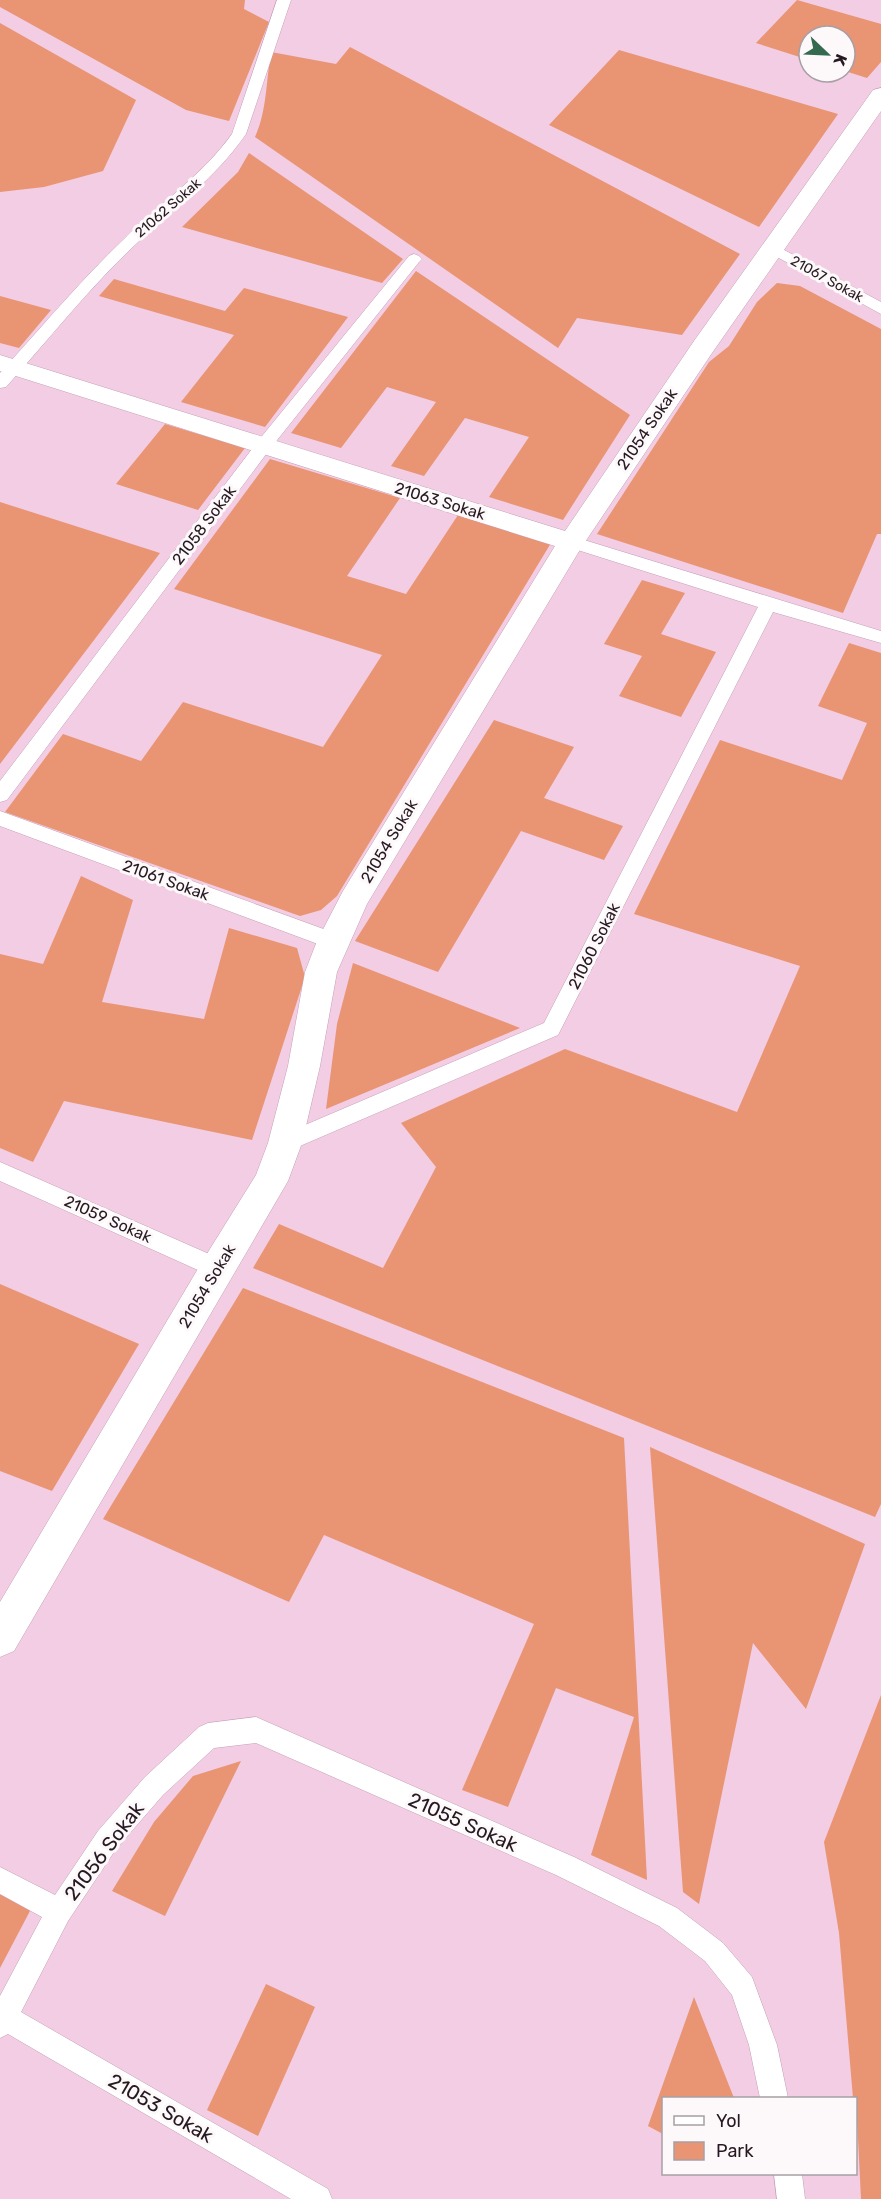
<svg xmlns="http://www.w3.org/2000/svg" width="881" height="2199" font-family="Rubik,sans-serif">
<rect width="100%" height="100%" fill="#f2cde3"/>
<!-- green -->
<path fill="#e99473" d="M0 0H245L244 9 269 22 229 121 186 110 0 7Z
M797 0 881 24V62L867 78 845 71V36H809V60L756 43Z
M0 23 136 100 103 171 44 187 0 192Z
M350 47 740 254 682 335 577 318 558 348 255 137C267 111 266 81 271 52L336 64Z
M619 50 838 114 759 227 549 125Z
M249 153 403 259 382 283 182 227 238 172Z
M416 271 630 415 563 520 489 497 529 437 465 418 424 476 391 466 436 402 387 387 341 448 291 433Z
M114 279 225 311 244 288 348 317 265 427 181 402 234 335 99 296Z
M777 283 800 286 881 329V534H877L843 613 597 534 709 362 729 346 757 302Z
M0 296 51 310 19 348 0 343Z
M165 424 245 448 198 510 116 484Z
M270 459 400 498 347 576 406 594 458 515 551 543 337 896 321 910 300 916 5 812 63 734 141 761 183 702 323 747 382 655 174 589Z
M0 502 160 553 0 764Z
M642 580 685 593 661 634 716 652 681 717 619 696 642 656 604 644Z
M849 643 881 653V1504L875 1517 253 1268 279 1224 383 1268 436 1167 401 1123 565 1049 737 1112 800 966 634 914 720 740 842 780 867 723 818 706Z
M494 720 574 747 544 798 623 826 604 860 521 831 438 972 355 941Z
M81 876 133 900 102 1002 204 1019 229 928 297 948 305 977 252 1140 64 1101 33 1162 0 1148V954L43 964Z
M353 963 520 1028 326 1109 337 1024Z
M0 1284 139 1344 52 1491 0 1471Z
M243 1288 624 1438 647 1880 591 1855 634 1717 556 1688 508 1807 462 1790 534 1624 324 1535 289 1602 103 1519Z
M650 1447 865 1544 806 1709 753 1643 699 1904 683 1892Z
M881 1695V2199H861L856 2098H853L839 1933 824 1842Z
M241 1761 165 1916 112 1891 154 1822 193 1776Z
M0 1894 31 1909 0 1968Z
M266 1984 315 2007 258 2136 207 2110Z
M694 1997 734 2098H664L663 2134 648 2126Z"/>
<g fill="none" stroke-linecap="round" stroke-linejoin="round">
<defs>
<path id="lane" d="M277 0H291L246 134C216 178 174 207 136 244 89 288 49 339 6 387L0 388V373C41 328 80 281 124 239 160 203 202 176 232 134Z
M773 244 881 302V314L768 252 765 249 768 246Z
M414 254 419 256 422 259 419 262 270 449 7 800 0 802V781L258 441 409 256Z
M571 536 881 631V643L773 612 558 1035 293 1149 285 1152 277 1149 274 1143 277 1137 544 1023 758 607 565 546 562 542 565 538Z
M0 811 340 935 343 941 340 947 333 949 326 947 0 826Z
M0 1162 225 1261 228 1268 225 1275 217 1278 209 1275 0 1181Z
M256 1717 574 1857 677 1908 723 1943 752 1977 777 2045 788 2098H760L749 2045 732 1995 705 1961 659 1926 556 1875 256 1743 214 1748 163 1795 116 1849 68 1921 21 2012 328 2189 332 2199H291L8 2034 0 2038V1996L42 1917 0 1894V1867L55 1895 98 1831 145 1777 199 1727 208 1723Z
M774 2174H802L805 2199H777Z"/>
<path id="street" d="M881 88V111L712 353 581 548 367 904 337 972 320 1066 302 1143 288 1181 14 1651 0 1657V1602L205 1257 256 1175 268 1143 288 1066 305 972 317 941 343 891 555 546 0 371V355L565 531 694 341 873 90Z"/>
</defs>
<!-- lane casing -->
<use href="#lane" stroke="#c4a1b6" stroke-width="1"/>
<!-- street casing -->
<use href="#street" stroke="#c4a1b6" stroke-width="1"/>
<!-- lane -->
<use href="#lane" fill="#fff" fill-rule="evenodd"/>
<!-- street -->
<use href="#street" fill="#fff" fill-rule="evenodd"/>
</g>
<g text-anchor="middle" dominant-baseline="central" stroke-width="6" stroke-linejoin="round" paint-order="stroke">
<!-- far-street labels -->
<g font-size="14" fill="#261921" stroke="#fdf9fb">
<text transform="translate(168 208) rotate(-41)">21062 Sokak</text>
<text transform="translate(827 279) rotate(29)">21067 Sokak</text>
</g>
<!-- street labels -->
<g font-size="16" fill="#261921" stroke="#fdf9fb">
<text transform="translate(647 429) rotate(-56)">21054 Sokak</text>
<text transform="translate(440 501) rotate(17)">21063 Sokak</text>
<text transform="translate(204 525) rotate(-53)">21058 Sokak</text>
<text transform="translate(389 841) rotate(-59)">21054 Sokak</text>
<text transform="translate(166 880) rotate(20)">21061 Sokak</text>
<text transform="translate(594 946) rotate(-63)">21060 Sokak</text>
<text transform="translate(108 1219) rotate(24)">21059 Sokak</text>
<text transform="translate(207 1286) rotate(-59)">21054 Sokak</text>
</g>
<!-- near-street labels -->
<g font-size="20" fill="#261921" stroke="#fdf9fb">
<text transform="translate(463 1822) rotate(24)">21055 Sokak</text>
<text transform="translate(104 1851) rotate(-53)">21056 Sokak</text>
<text transform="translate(161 2108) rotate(30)">21053 Sokak</text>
</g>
</g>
<!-- legend -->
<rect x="662" y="2097" width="195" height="78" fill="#fdf9fb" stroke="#a79fa4" stroke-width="1.5"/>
<rect x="674" y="2116" width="30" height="9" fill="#ffffff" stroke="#a79fa4" stroke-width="1.5"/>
<text x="716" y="2127" font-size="18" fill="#261921">Yol</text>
<rect x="674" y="2142" width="30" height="18" fill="#e99473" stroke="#a79fa4" stroke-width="1.5"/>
<text x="716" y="2157" font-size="18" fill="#261921">Park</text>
<!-- north arrow -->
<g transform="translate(827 54) rotate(113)"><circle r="28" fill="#fdf9fb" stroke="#a79fa4" stroke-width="1.5"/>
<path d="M0-4.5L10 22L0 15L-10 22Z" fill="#336a50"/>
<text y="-9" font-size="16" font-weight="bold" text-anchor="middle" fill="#261921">K</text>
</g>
</svg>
